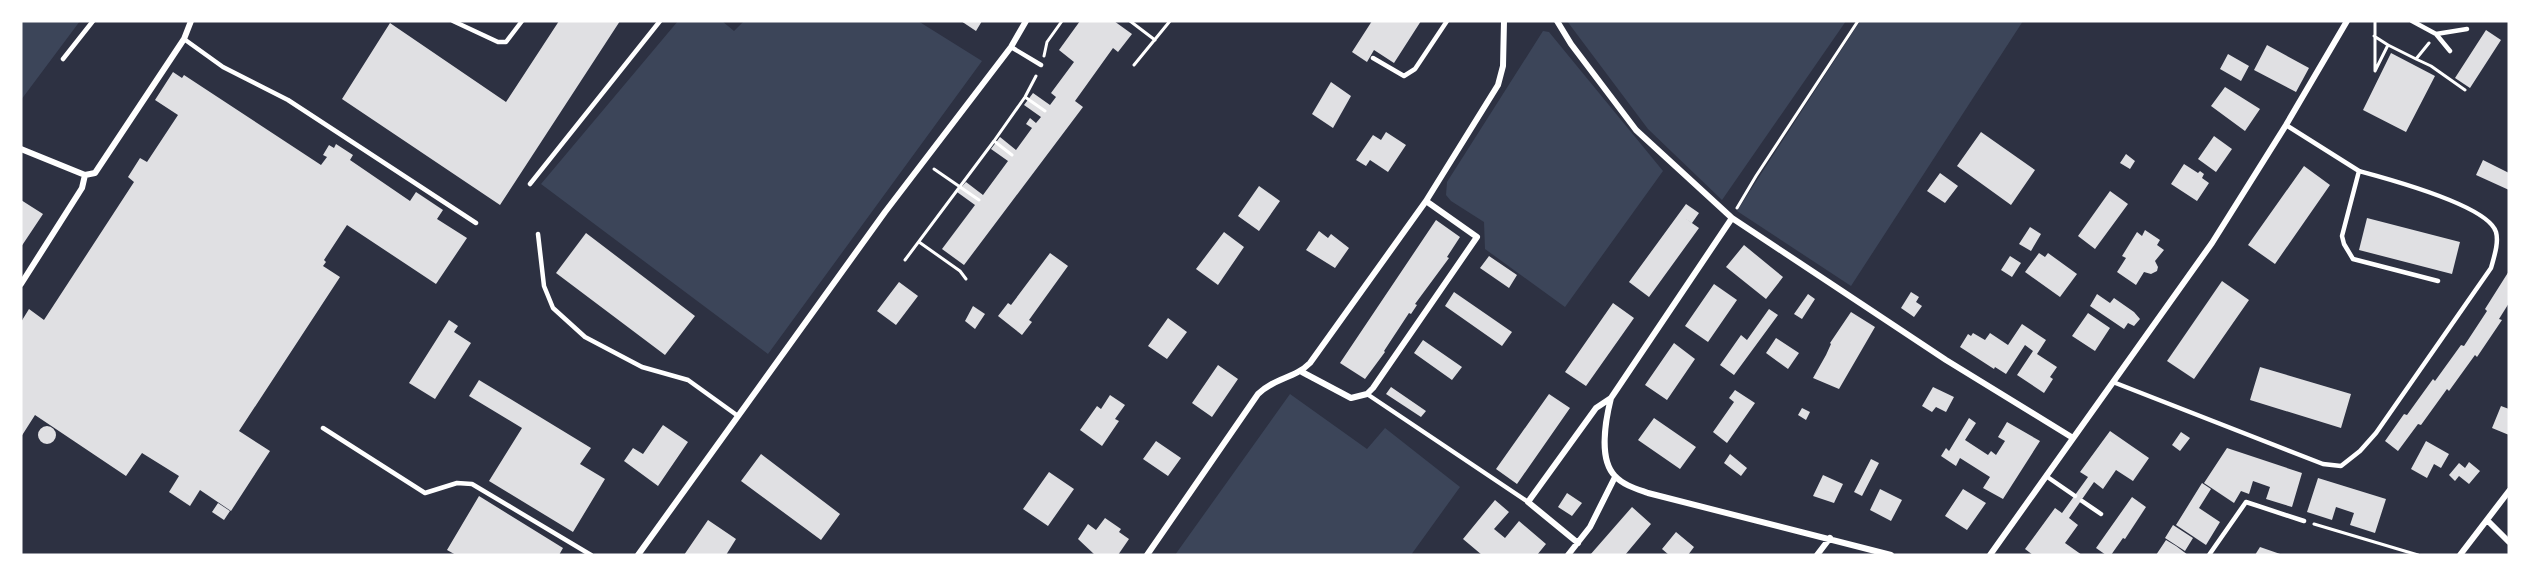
<svg xmlns="http://www.w3.org/2000/svg" width="2530" height="576" font-family="Roboto,sans-serif">
<rect width="100%" height="100%" fill="#2d3142"/>
<!-- green -->
<path fill="#3c4559" d="M21 21H80L21 100Z
M678 21H722L734 31 744 21H918L982 61 768 354 541 184Z
M1567 21H1846L1722 200 1648 129Z
M1860 21H2023L1851 286 1737 211Z
M1543 31 1549 32 1663 171 1565 307 1485 249 1484 222 1451 201 1446 195 1447 182Z
M1290 394 1367 449 1385 428 1460 487 1411 555H1175Z"/>
<!-- building -->
<path fill="#e0e0e3" d="M559 21H620L500 205 342 99 390 23 506 102Z
M961 21H982L976 31Z
M1080 21H1114L1132 34 1118 52 1113 48 1075 101 1083 107 964 265 942 249 975 205 957 192 966 182 983 195 1008 161 991 149 1000 137 1016 150 1032 128 1026 124 1030 118 1036 123 1041 117 1024 105 1033 93 1050 105 1056 97 1051 93 1074 62 1059 50Z
M1372 21H1421L1394 63 1374 50 1367 62 1352 52Z
M2486 30 2501 40 2470 88 2455 78Z
M2267 45 2309 68 2296 92 2254 70Z
M2391 53 2435 76 2406 132 2363 110Z
M2228 54 2249 66 2241 81 2220 69Z
M173 72 182 78 184 75 321 165 327 157 323 155 329 145 334 148 336 144 353 155 350 160 410 201 416 192 443 210 437 219 467 238 436 284 347 225 324 260 326 262 323 266 340 277 239 431 270 451 231 511 200 490 190 506 169 492 179 476 142 453 126 476 35 415 21 437V322L29 309 44 320 134 182 128 177 140 158 147 162 178 115 155 100Z
M1331 82 1351 96 1333 128 1312 114Z
M2225 87 2260 109 2245 131 2211 106Z
M1386 132 1406 145 1388 172 1370 160 1366 166 1356 160 1373 135 1381 140Z
M1981 132 2035 170 2011 205 1957 166Z
M2214 136 2232 149 2216 172 2198 159Z
M2126 154 2135 161 2130 169 2120 163Z
M2483 160 2509 173V190L2476 175Z
M2184 164 2198 173 2200 171 2204 174 2202 178 2209 183 2197 201 2171 184Z
M2304 166 2330 185 2275 264 2248 245Z
M1940 173 1958 186 1945 203 1927 191Z
M1259 186 1280 201 1259 231 1238 216Z
M2110 191 2128 204 2095 249 2078 236Z
M21 200 43 214 21 247Z
M1686 204 1699 213 1692 223 1682 216 1699 228 1649 297 1629 282Z
M2367 218 2460 242 2452 274 2359 250Z
M1436 220 1460 237 1447 257 1449 258 1415 304 1417 305 1411 314 1409 313 1384 351 1385 352 1365 379 1340 363Z
M2030 227 2041 234 2031 251 2019 244Z
M2145 230 2160 240 2157 245 2164 250 2155 261 2158 267 2157 271 2151 274 2144 272 2136 285 2117 272 2126 258 2122 256 2137 232 2142 236Z
M1319 231 1328 238 1331 234 1349 248 1335 268 1306 250Z
M1224 232 1244 247 1218 285 1196 269Z
M586 233 695 316 665 355 556 273Z
M1744 245 1783 277 1766 299 1726 267Z
M1050 253 1068 266 1029 320 1032 322 1022 335 998 316 1008 303 1011 305Z
M2039 253 2045 257 2048 253 2077 274 2060 297 2025 272Z
M1489 256 1517 275 1509 288 1480 268Z
M2010 256 2021 263 2012 277 2001 270Z
M2509 271V303L2499 319 2502 320 2477 357 2475 355 2449 391 2447 389 2421 425 2418 424 2398 451 2385 441 2404 414 2407 415 2433 379 2435 381 2461 345 2464 346 2487 311 2485 309Z
M2222 281 2249 300 2194 379 2167 361Z
M899 282 918 296 896 325 877 311Z
M1714 284 1737 300 1708 342 1685 326Z
M1454 292 1512 332 1502 346 1445 306Z
M1911 292 1919 297 1916 302 1922 306 1914 317 1901 308Z
M1808 294 1815 299 1802 319 1794 314Z
M2097 294 2110 303 2114 298 2134 312 2140 319 2134 326 2128 323 2124 329 2090 306Z
M1613 303 1634 318 1586 386 1565 372Z
M973 306 985 314 975 329 965 321Z
M1769 309 1778 315 1734 375 1720 365 1741 335 1747 340Z
M1851 312 1875 327 1839 389 1813 378 1826 355 1831 344 1830 343Z
M2088 313 2110 328 2095 351 2072 336Z
M1168 318 1187 332 1167 359 1148 346Z
M449 320 458 326 454 332 471 343 435 399 409 383Z
M2022 324 2046 340 2037 354 2057 367 2050 377 2053 379 2044 393 2017 375 2033 351 2025 345 2006 374 1995 367 1994 369 1960 347 1968 334 1971 336 1973 333 1985 340 1990 333 2008 345Z
M1776 338 1799 353 1788 369 1766 353Z
M1423 340 1462 367 1452 380 1414 353Z
M1674 343 1695 359 1667 400 1645 385Z
M1218 365 1238 379 1212 417 1192 403Z
M2260 367 2351 394 2341 428 2250 400Z
M479 380 591 448 580 464 605 479 573 532 489 481 522 428 469 396Z
M1391 387 1426 411 1421 417 1386 394Z
M1933 387 1954 397 1946 412 1936 407 1932 412 1922 406Z
M1735 390 1755 403 1727 443 1713 432 1734 402 1729 398Z
M1549 394 1570 408 1517 484 1496 469Z
M1110 395 1125 405 1115 419 1119 421 1102 446 1080 430 1097 406 1101 409Z
M2501 406 2509 409V435L2492 428Z
M1802 408 1810 412 1806 420 1798 415Z
M1654 418 1696 447 1680 469 1638 440Z
M1969 418 1976 423 1965 440 1988 455 1991 451 1996 455 2005 441 1998 437 2007 422 2040 441 2003 499 1983 488 1990 477 1960 458 1956 466 1941 456 1946 448 1949 451Z
M663 425 688 442 658 486 624 461 633 448 643 454Z
M38 435a9 9 0 1 1 18 0a9 9 0 1 1-18 0Z
M2110 431 2149 458 2133 481 2116 470 2103 489 2094 482 2069 518 2078 525 2065 543 2082 555H2033L2025 549 2055 508 2062 513 2088 477 2080 472Z
M2181 432 2190 438 2180 451 2172 445Z
M1156 441 1181 458 1168 476 1143 459Z
M2426 441 2449 454 2441 468 2434 464 2427 478 2411 469Z
M2227 448 2302 473 2292 507 2266 499 2270 487 2253 481 2249 494 2241 491 2234 503 2204 483Z
M761 454 840 514 821 540 741 481Z
M1730 454 1747 468 1741 476 1724 463Z
M1871 459 1879 463 1862 496 1854 492Z
M2469 462 2480 471 2469 484 2459 476 2455 481 2449 475 2459 463 2465 468Z
M1049 472 1074 489 1048 526 1023 509Z
M1823 475 1843 484 1834 503 1813 496Z
M2318 478 2386 499 2375 533 2350 525 2354 513 2336 507 2332 520 2307 512Z
M2202 483 2211 489 2199 508 2220 522 2206 545 2176 525Z
M1880 489 1902 500 1891 521 1870 510Z
M1963 489 1986 503 1967 530 1945 516Z
M1567 493 1582 503 1572 516 1558 507Z
M479 496 563 548 559 555H456L447 550Z
M2132 497 2146 507 2125 539 2123 538 2111 555H2106L2096 548Z
M1495 500 1509 512 1494 529 1505 538 1519 521 1546 544 1537 555H1482L1463 539Z
M218 503 230 511 224 520 212 512Z
M1632 507 1651 524 1625 555H1590Z
M1105 518 1121 529 1119 532 1129 539 1118 555H1095L1078 539 1088 524 1096 530Z
M708 520 736 539 726 555H684Z
M2173 525 2193 538 2185 551 2165 538Z
M1676 532 1694 547 1688 555H1669L1662 549Z
M2166 540 2176 546 2188 555H2156Z
M2260 547 2283 555H2255Z"/>
<g fill="none" stroke-linecap="round" stroke-linejoin="round">
<!-- path -->
<path stroke="#fff" stroke-width="3" d="M1130 21 1155 40
M2374 36 2388 45 2375 71V21
M2388 45 2416 59 2429 43
M1044 56 1047 42 1062 21
M2416 59 2431 66 2465 90
M1134 65 1170 21
M1025 97 1045 111
M994 141 1012 155
M934 169 979 200
M1737 208 1756 176 1858 21
M919 242 960 271 966 279
M905 260 994 141 1025 97 1036 76
M2314 524 2418 555"/>
<!-- service -->
<path stroke="#fff" stroke-width="4.5" d="M453 21 498 42H506L522 21
M2412 21 2436 34 2450 51
M2436 34 2467 29
M184 39 223 67 288 100 476 223
M1011 47 1041 65
M1373 58 1404 76 1415 69 1447 21
M63 59 93 21
M2286 125 2359 171 2342 236 2344 244 2353 259 2438 281
M530 184 660 21
M538 234 544 286 553 308 585 337 642 367 688 380 738 416
M2113 382 2323 464 2341 466 2360 451 2376 433 2491 268C2494 257 2499 243 2496 232 2488 205 2385 178 2359 171
M1367 394 1528 502
M323 428 425 493 457 483 472 484 591 555
M2046 476 2075 496
M2082 501 2101 514
M2209 555 2246 502 2304 521"/>
<!-- minor -->
<path stroke="#fff" stroke-width="6" d="M1557 21 1571 44 1636 130 1732 218 1946 360 2073 438
M21 149 85 175
M1732 218 1611 398C1606 418 1598 459 1615 476 1623 485 1637 489 1648 493L1891 555
M21 284 82 188 85 175 95 173 184 39 191 21
M1302 372 1351 398 1367 394 1373 388 1477 237 1426 201
M2487 520 2509 542
M1578 543 1528 502 1596 408 1611 398
M638 555 885 212 1011 47 1026 21
M1147 555 1258 394C1276 377 1294 379 1310 363L1426 201 1498 85 1503 66 1504 21
M1568 555 1590 527 1615 477
M1817 555 1830 538
M1990 555 2212 243 2286 125 2347 21
M2460 555 2509 491"/>
</g>
<!-- border -->
<rect width="2530" height="576" fill="none" stroke="#ffffff" stroke-width="45"/>
</svg>
